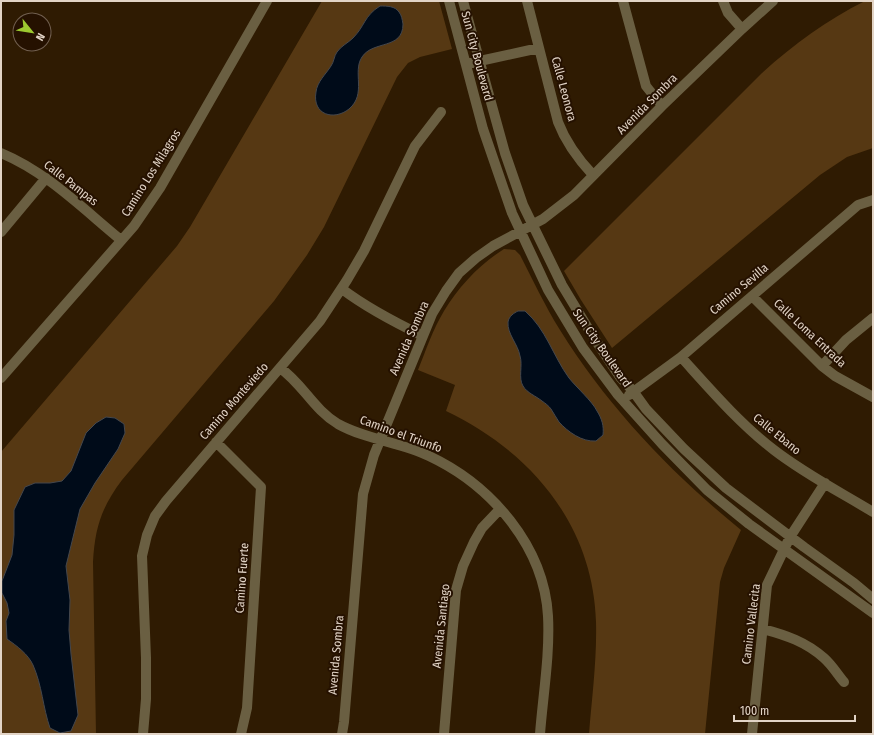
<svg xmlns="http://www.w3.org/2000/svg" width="874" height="735" font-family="'Fira Sans Condensed',sans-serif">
<rect width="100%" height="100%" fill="#2f1b02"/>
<!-- green -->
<path fill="#563813" d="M322 1H439L452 49 420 57 408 63 397 77 324 227 307 255 274 301 122 480C101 508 95 528 93 562L96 734H1V452L177 246 190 227Z
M865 1H873V148L847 157 820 175 612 348 581 300 564 271 762 73C794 44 827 20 865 1Z
M504 249 515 250 520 255C533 280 545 306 560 330 608 407 671 473 741 530L724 568 720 582 705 734H589C592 697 597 659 596 622 593 524 530 451 446 411L455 385 418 370C426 350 433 329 444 311 459 286 480 264 504 249Z"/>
<!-- water -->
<path fill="#000b19" stroke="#44474d" d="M380 6C387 6 395 6 399 12 402 16 402 19 403 24 403 50 373 40 362 57 352 72 367 94 349 109 334 121 312 115 316 92 317 82 326 74 331 66 334 62 334 56 337 52 341 46 348 43 353 38 365 26 364 16 380 6Z
M518 311H525C546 329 553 356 569 378 577 388 592 401 597 411 602 419 604 426 603 435L596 441C582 442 568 432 559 422 556 418 554 413 551 409 549 406 545 403 542 401 536 396 527 393 523 386 518 378 523 365 520 356 518 344 507 334 508 322 509 316 514 313 518 311Z
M106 417 115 418 124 424 125 433 118 449 95 483 80 509 66 566 70 600 69 630 71 654 78 715 71 731 60 733 50 728C43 708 42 685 33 665 28 654 17 646 7 639L6 621 9 613 7 603 2 593V581L12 555 14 535V510L25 487 35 483H50L62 481 71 471 86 433 96 423Z"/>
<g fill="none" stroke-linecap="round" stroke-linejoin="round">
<!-- minor -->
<path stroke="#6a5f42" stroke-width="10" d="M449 1 483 129 512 213 548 290 583 348 618 395 662 444 707 490 749 524 873 613
M463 1 505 153 523 205 562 285 594 338 620 377 633 391 646 409 684 449 726 488 804 547 854 583 873 599
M527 1 558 122C566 143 578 159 593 175
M623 1 646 86 662 106
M723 1 728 13 742 29
M466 64 539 48
M1 153C47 172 83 209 121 240
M1 232 46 178
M342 289C367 308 394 322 423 336
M752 296 822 366 835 376 873 397
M681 357C710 389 739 423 774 450 805 474 840 492 873 512
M822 366 846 340 873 318
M280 368C302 383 314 410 338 424 367 440 400 442 429 456 491 485 544 546 548 616 550 655 543 695 540 734
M1 378 134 226 160 188 267 1
M629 395 681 357 858 205 873 200
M216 442 261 487 247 708 241 734
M763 629C786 635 806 642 824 658 832 665 838 675 844 682
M143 734 146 699V658L142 556 147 535 155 516 166 501 320 321 347 280 364 251 415 146 441 112
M342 734 344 722 363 494 374 455 432 314 446 291 459 273 476 258 493 246 543 219 574 195 662 106 742 29 773 1
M444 734 456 590 463 566 474 542 482 528 500 509
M752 734 767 585 790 537 825 483"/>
</g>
<g text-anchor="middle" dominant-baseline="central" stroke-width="4" stroke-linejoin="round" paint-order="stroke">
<!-- street labels -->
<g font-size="12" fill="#e2d4c6" stroke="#251100">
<text transform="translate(477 56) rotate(75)">Sun City Boulevard</text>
<text transform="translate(564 89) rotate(75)">Calle Leonora</text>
<text transform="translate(647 104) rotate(-45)">Avenida Sombra</text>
<text transform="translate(151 173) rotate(-58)">Camino Los Milagros</text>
<text transform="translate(71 183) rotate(38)">Calle Pampas</text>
<text transform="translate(739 289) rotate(-40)">Camino Sevilla</text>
<text transform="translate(810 333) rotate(43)">Calle Loma Entrada</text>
<text transform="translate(409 338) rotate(-66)">Avenida Sombra</text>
<text transform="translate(602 348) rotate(55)">Sun City Boulevard</text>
<text transform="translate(234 401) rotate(-49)">Camino Monteviedo</text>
<text transform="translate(401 434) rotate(20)">Camino el Triunfo</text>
<text transform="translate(777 434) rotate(39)">Calle Ebano</text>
<text transform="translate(242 578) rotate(-86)">Camino Fuerte</text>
<text transform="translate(751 624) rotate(-83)">Camino Vallecita</text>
<text transform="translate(441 626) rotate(-84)">Avenida Santiago</text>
<text transform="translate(336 655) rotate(-85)">Avenida Sombra</text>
</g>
</g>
<!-- border -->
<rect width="874" height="735" fill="none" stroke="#e2d4c6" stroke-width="4"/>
<!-- north arrow -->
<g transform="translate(32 32) rotate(120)"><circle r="19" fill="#251100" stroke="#715f4f"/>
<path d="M0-3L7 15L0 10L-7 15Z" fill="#9dca30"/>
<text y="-6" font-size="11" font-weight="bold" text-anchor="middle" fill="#e2d4c6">N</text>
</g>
<!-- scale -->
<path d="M734 715v6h121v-6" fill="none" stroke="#e2d4c6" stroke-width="2"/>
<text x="740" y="715" font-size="12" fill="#e2d4c6" stroke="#251100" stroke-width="3" paint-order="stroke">100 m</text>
</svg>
